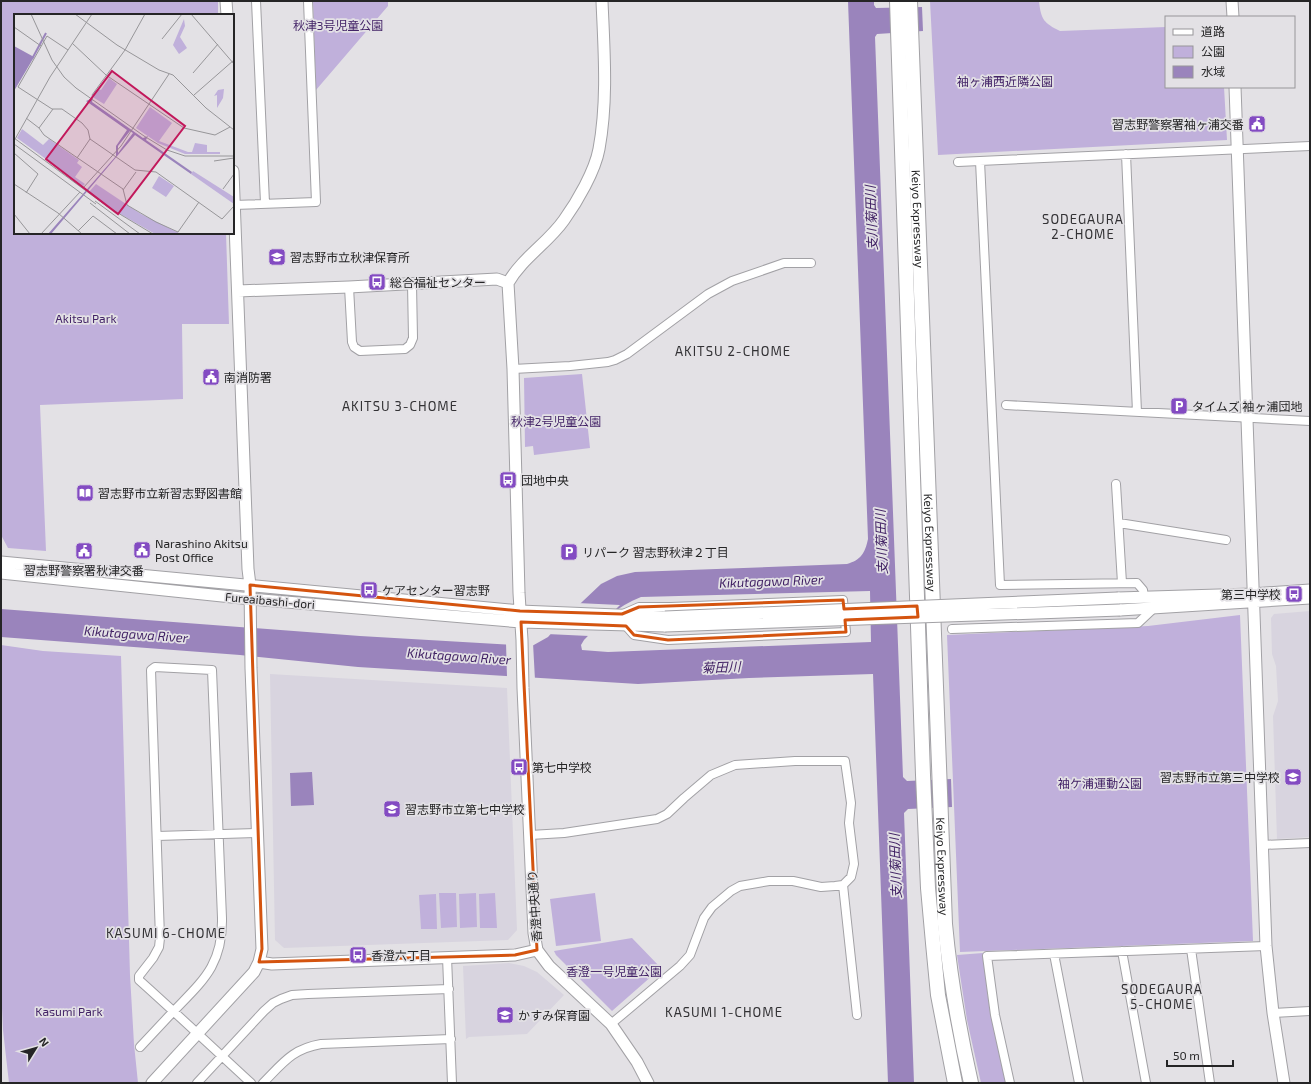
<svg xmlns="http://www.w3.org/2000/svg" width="1311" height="1084" font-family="'Exo 2','Noto Sans JP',sans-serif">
<rect width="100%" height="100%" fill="#e3e1e5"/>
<!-- built -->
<path fill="#d8d4df" d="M1310 611V837L1277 839 1273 716 1278 701 1276 666 1272 654 1271 618 1274 614Z
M270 674 507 688 517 930 508 940 284 948 275 940Z
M509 963 524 966 537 972 564 995 527 1034 469 1037 466 1039 463 966Z"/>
<!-- green -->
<path fill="#c0b0db" d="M1 1H218V15H15V233H226L229 324H182L183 399 40 405 46 551 8 548 1 535Z
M313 1H388V6L316 90Z
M930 1H1039C1041 20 1044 23 1060 31L1166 27V87H1224L1227 140 938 155Z
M582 374 590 448 534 455 533 446 525 447 524 378Z
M1240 615 1253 941 960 952 947 635 1148 626Z
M1 645 43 651 121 656 130 975 134 1044 138 1083H9L3 1030 1 986Z
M439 893H456L457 927 441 928Z
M476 893 477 927 460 928 459 894Z
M495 893 497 928H480L479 894Z
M595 893 601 941 556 946 550 899Z
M436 894 437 929H421L419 895Z
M632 938 661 968 612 1011 556 955 554 951Z
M983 953 988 998 1006 1083H981L967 1020 957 955Z"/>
<!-- water -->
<path fill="#9a84bc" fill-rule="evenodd" d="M848 1H874V5L876 8 922 7 923 31 877 34 875 37 903 777 907 781 951 779 952 807 908 809 904 813 914 1083H888L873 674 749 678 638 684 358 667 240 655 1 637V609L360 636 532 646 548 637 564 619 601 584 617 576 635 572 847 564C861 560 865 553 868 539ZM870 591 871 642 608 652 582 650 581 645 584 640C602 622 617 606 641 597Z
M312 772 314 805 291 806 290 773Z"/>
<!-- pier -->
<path fill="#e3e1e5" d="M577 603 620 605 589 636 547 634Z
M506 643 531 644 533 643 535 680 507 677Z"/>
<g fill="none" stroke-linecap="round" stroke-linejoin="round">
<defs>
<path id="street" d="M256 1 265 203
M1126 154 1137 412
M980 161 1000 585 1137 583 1143 590 1144 597
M958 162 1310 146
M234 205 316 202 308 1
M349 287 352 342 354 347 360 351 405 349 410 345 413 338 412 284
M513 369 570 366 608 362 615 360 627 354 708 294 732 281 784 263H811
M1006 405 1310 421
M1116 484 1122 583
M1119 523 1226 540
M623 614 639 607H671L843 600 846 632 668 640 634 635 626 626
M952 629 1138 623 1154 608
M530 835 564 833 657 819 667 814 684 798 711 775 735 765 795 761H845L851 803 849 823 854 864 851 877 843 885 835 886 821 887 793 881H769L740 886 731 891 712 907 704 918 690 955 680 966 611 1024
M157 836 257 833
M1262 845 1310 843
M843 885 857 1015
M1191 949 1210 1083
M1122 951 1146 1083
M1054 954 1079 1083
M447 957 452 1083
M1273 1013 1310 1011
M140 1047 169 1016C201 982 223 967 222 918L212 670 155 667 151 670 160 938 159 947 153 958 139 976V980C177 1014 214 1049 251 1083
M197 1083 264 1011 273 1003 281 999 292 995 308 994 449 989
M263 1083C283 1063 292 1049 321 1044L451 1039
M1010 1083 995 1015 987 956 1266 946"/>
<path id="secondary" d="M226 1 227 15
M602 1C604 50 608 100 599 149 595 171 577 202 564 220 548 243 522 258 508 283L513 369 519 593 522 640 523 688 534 933 537 950 549 966 611 1024 637 1062 648 1083
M1232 1 1233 17
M1235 87 1266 946 1273 1013 1284 1083
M238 291 349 287 497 279 508 283
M1 562 520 611 665 617
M1 573 251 599 521 622 665 626
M1118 598 1252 594 1310 590
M1120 610 1310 598
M259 962 272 964 515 955 537 950
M152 1083 254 972 259 962 262 949 251 668 250 585 248 569 233 171"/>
<g id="highway">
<path d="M897 1 923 775 928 888 933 943 938 995 955 1083"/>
<path id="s1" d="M910 1 945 924C950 978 959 1030 971 1083"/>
</g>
</defs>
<!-- street casing -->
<use href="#street" stroke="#a2a1a5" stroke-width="10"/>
<!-- secondary casing -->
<use href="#secondary" stroke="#a2a1a5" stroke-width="13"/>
<!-- highway casing -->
<use href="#highway" stroke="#a2a1a5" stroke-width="16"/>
<!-- street -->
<use href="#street" stroke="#fff" stroke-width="8"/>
<!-- secondary -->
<use href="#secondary" stroke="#fff" stroke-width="11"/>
<!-- highway -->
<use href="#highway" stroke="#fff" stroke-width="14"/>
<defs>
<path id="secondary-bridge" d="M665 617 1118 598
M665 626 1120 610"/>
</defs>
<!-- secondary-bridge casing -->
<use href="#secondary-bridge" stroke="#a2a1a5" stroke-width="13" stroke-linecap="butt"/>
<!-- secondary-bridge -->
<use href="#secondary-bridge" stroke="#fff" stroke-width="11"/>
</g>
<!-- marked area -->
<path fill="none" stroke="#d4540f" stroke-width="3" stroke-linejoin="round" d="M250 585 520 611 622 614 639 607 843 600 844 609 917 606 918 617 845 620 846 632 668 640 634 635 626 626 521 622 537 950 515 955 259 962 262 949Z"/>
<!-- icons -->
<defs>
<symbol id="civic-square" viewBox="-11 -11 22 22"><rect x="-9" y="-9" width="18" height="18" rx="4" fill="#834bc2" stroke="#e3e1e5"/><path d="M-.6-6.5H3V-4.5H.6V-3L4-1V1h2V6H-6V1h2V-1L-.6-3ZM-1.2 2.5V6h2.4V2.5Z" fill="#fff"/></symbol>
<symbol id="school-square" viewBox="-11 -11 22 22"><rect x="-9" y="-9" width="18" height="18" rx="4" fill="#834bc2" stroke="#e3e1e5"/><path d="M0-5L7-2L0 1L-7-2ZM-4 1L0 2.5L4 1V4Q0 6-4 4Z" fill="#fff"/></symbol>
<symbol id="bus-square" viewBox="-11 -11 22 22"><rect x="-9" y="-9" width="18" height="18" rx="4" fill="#834bc2" stroke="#e3e1e5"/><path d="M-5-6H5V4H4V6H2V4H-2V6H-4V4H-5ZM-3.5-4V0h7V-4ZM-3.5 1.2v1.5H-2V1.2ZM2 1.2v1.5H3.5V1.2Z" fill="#fff"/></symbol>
<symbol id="parking-square" viewBox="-11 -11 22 22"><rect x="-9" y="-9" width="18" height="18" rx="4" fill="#834bc2" stroke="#e3e1e5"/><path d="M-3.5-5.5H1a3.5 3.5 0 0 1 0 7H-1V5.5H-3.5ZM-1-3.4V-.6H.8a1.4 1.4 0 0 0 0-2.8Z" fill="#fff"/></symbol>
<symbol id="library-square" viewBox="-11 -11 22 22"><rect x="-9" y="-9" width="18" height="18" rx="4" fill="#834bc2" stroke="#e3e1e5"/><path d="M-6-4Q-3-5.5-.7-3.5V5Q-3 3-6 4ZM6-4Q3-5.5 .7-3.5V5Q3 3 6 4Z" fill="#fff"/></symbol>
</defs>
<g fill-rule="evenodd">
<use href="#civic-square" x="1247" y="114" width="20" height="20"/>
<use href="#school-square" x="267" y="247" width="20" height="20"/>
<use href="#bus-square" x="367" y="272" width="20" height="20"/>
<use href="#civic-square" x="201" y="367" width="20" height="20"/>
<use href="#parking-square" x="1169" y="396" width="20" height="20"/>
<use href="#bus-square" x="498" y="470" width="20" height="20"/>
<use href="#library-square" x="75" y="483" width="20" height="20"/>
<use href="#civic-square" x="132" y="540" width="20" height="20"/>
<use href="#civic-square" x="74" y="541" width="20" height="20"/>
<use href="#parking-square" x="559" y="542" width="20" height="20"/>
<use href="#bus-square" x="359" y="580" width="20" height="20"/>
<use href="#bus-square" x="1284" y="584" width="20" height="20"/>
<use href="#bus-square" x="509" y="757" width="20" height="20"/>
<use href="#school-square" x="1283" y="767" width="20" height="20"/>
<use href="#school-square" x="382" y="799" width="20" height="20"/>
<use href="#bus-square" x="348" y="945" width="20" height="20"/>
<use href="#school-square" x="495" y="1005" width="20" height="20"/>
</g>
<g text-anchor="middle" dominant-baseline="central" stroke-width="3.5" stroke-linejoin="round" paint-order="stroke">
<!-- park labels -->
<g font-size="12" fill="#432367" stroke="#e3e1e5">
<text x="338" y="25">秋津3号児童公園</text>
<text x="1005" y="81">袖ヶ浦西近隣公園</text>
<text x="86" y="318">Akitsu Park</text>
<text x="556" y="421">秋津2号児童公園</text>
<text x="1100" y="783">袖ケ浦運動公園</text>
<text x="614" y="971">香澄一号児童公園</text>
<text x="69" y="1011">Kasumi Park</text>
</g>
<!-- poi labels -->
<g font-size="12" fill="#252526" stroke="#e3e1e5" text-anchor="start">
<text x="1244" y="124" text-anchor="end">習志野警察署袖ヶ浦交番</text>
<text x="290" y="257">習志野市立秋津保育所</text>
<text x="390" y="282">総合福祉センター</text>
<text x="224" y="377">南消防署</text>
<text x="1192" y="406">タイムズ 袖ヶ浦団地</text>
<text x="521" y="480">団地中央</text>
<text x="98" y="493">習志野市立新習志野図書館</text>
<text x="155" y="543">Narashino Akitsu<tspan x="155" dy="14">Post Office</tspan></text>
<text x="582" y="552">リパーク 習志野秋津２丁目</text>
<text x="84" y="570" text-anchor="middle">習志野警察署秋津交番</text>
<text x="382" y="590">ケアセンター習志野</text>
<text x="1281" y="594" text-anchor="end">第三中学校</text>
<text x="532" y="767">第七中学校</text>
<text x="1280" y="777" text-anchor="end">習志野市立第三中学校</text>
<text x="405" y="809">習志野市立第七中学校</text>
<text x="371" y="955">香澄六丁目</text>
<text x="518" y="1015">かすみ保育園</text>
</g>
<!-- street labels -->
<g font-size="12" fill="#252526" stroke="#e3e1e5">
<text stroke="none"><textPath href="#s1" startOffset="218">Keiyo Expressway</textPath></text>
<text stroke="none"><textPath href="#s1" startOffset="542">Keiyo Expressway</textPath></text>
<text transform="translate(270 600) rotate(5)">Fureaibashi-dori</text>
<text stroke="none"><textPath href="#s1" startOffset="866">Keiyo Expressway</textPath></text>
<text transform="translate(534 906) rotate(-94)">香澄中央通り</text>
</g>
<!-- water labels -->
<g font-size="13" font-style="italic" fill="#3e1e62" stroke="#e3e1e5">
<text transform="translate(871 218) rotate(-92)">支川菊田川</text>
<text transform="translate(881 542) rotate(-92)">支川菊田川</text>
<text transform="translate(771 581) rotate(-2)">Kikutagawa River</text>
<text transform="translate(136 634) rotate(4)">Kikutagawa River</text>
<text transform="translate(459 656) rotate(4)">Kikutagawa River</text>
<text transform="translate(721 667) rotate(-2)">菊田川</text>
<text transform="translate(895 866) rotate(-92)">支川菊田川</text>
</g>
<!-- neighbourhood labels -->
<g font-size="13" letter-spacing="1" fill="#323134" stroke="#e3e1e5">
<text x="1083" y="219">SODEGAURA<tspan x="1083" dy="15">2-CHOME</tspan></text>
<text x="733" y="351">AKITSU 2-CHOME</text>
<text x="400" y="406">AKITSU 3-CHOME</text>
<text x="166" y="933">KASUMI 6-CHOME</text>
<text x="1162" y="989">SODEGAURA<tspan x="1162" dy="15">5-CHOME</tspan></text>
<text x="724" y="1012">KASUMI 1-CHOME</text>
</g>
</g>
<!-- overview -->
<g transform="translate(14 14)">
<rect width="220" height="220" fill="#e3e1e5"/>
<path d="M170 5 171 12 166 23 173 34 165 40 159 31ZM95 64 103 70 90 90 77 82 83 75 87 76ZM210 75 209 84 203 94V81L200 82 204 76ZM136 93 158 109 145 127 174 138H206V140H171L144 129 122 114ZM8 115 29 131 35 125 65 146 63 149 68 153 61 163 71 170 69 172 3 124ZM181 129 193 131V138H178ZM179 157 220 183V190L177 160ZM145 162 160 172 152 183 138 174ZM82 170 127 200 167 220H141L101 197 75 178Z" fill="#c0b0db"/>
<path d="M0 32 20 43 0 77ZM79 84 78 88 129 124 134 122 132 126 178 158 177 160 121 121 37 220H34L102 142V132L113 116 72 87ZM116 117 119 119 104 139V132Z" fill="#9a84bc" fill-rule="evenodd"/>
<path fill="none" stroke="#9a84bc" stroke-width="2" d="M18 45 32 19"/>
<path fill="none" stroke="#979699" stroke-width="1" d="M17 0 38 46 50 63 62 74 130 122 153 136 171 142H220M61 0 103 31 145 56 159 61 192 94 220 116M177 0 220 50M0 13 27 32M148 25 168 0M58 29 92 61 170 114 201 121 216 113M54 36 33 22 4 73 38 95H48L68 109 74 116 76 125 121 156 142 158 208 205 220 192M111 36 131 0M179 59 204 30M78 81 111 36M180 81 220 46M12 104 25 114 30 121 109 175 113 191 142 208 164 218 185 188M25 114 39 95M0 124 94 193 139 220M0 127 36 63 78 0M0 130 82 190M0 139 24 160 12 179M63 144 76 125M200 147 220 144M0 170 44 199 68 220M69 174 107 132 155 60M209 175 220 160M109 176 122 158M81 187 126 220M76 189 116 220M0 200 16 220M64 217 79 202 103 220M27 220 66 178"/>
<path fill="#c2185b" fill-opacity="0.15" stroke="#c2185b" stroke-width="2" d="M98 57 171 112 104 200 32 145Z"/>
<rect width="220" height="220" fill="none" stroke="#252526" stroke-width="2"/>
</g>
<!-- border -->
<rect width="1311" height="1084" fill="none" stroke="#252526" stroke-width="4"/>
<!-- legend -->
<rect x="1165" y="16" width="130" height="72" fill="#e3e1e5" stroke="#979699"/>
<rect x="1173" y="29" width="20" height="6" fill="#ffffff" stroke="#979699"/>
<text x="1201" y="36" font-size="12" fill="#252526">道路</text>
<rect x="1173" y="46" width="20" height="12" fill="#c0b0db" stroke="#979699"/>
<text x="1201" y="56" font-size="12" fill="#252526">公園</text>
<rect x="1173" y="66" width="20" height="12" fill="#9a84bc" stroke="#979699"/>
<text x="1201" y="76" font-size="12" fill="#252526">水域</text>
<!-- north arrow -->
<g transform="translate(36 1048) rotate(53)" stroke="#e3e1e5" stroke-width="3" paint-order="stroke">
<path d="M0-3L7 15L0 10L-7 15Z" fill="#252526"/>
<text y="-6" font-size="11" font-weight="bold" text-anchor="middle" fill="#252526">N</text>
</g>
<!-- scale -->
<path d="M1167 1060v6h66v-6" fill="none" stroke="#252526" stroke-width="2"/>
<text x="1173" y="1060" font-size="12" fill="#252526" stroke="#e3e1e5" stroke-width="3" paint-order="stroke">50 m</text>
</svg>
